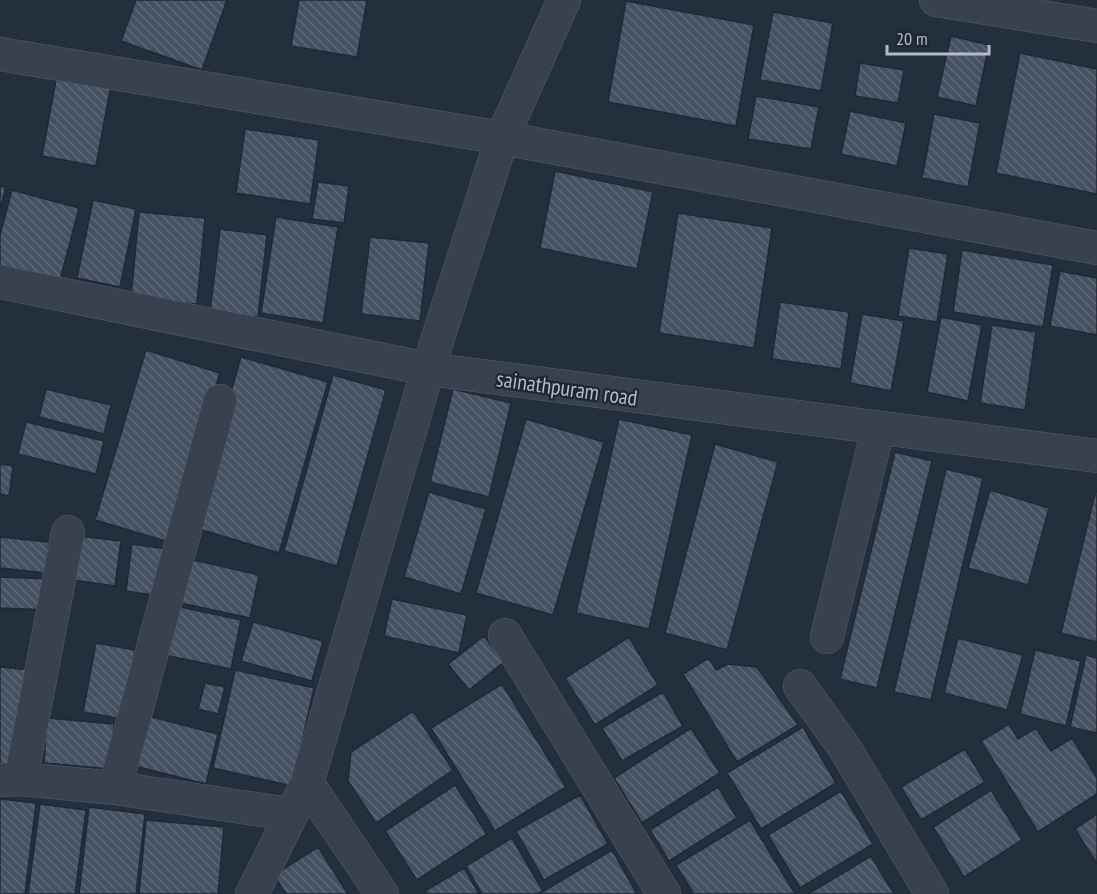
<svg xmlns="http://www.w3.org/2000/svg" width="1097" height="894" font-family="'PT Sans Narrow',sans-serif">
<defs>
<pattern id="building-back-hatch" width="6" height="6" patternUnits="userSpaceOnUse" patternTransform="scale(1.5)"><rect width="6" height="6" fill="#455162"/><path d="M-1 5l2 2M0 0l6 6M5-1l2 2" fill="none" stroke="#5d6877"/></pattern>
</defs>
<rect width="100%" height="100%" fill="#242f3e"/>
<!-- building -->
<path fill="url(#building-back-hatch)" stroke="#1f2835" stroke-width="1.5" d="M136 0H227L202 70 121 41Z
M299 0H367L357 57 291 46Z
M626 1 754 25 736 126 608 102Z
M773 12 833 23 821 91 760 80Z
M951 36 989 45 976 106 937 97Z
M1020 53 1097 69V194L996 173Z
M860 63 904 70 898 103 855 96Z
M57 74 111 85 96 166 42 156Z
M756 96 819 107 811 149 748 139Z
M850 111 906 123 897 166 841 154Z
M934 114 980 123 968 187 922 178Z
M245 129 319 140 310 204 236 193Z
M555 171 653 192 637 269 540 248Z
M318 182 349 186 344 223 312 219Z
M0 186 6 187 0 210Z
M12 190 79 208 59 284 0 268V235Z
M93 200 136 209 120 287 77 278Z
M139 212 205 218 197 304 131 298Z
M678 213 772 228 754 348 659 333Z
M276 217 338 227 323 323 261 313Z
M220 229 267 235 258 317 210 312Z
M370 237 429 243 420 321 361 314Z
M909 248 948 254 937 322 898 316Z
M962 250 1053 265 1043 327 953 312Z
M1060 271 1097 278V335L1050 326Z
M780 302 849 312 841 369 772 359Z
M862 314 904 321 891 391 850 383Z
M941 317 982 325 968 401 927 392Z
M992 325 1036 332 1025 410 980 403Z
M146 350 220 373 169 542 95 520Z
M241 357 328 382 279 553 192 527Z
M333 375 386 390 337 566 284 551Z
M46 389 111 405 104 434 39 417Z
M453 389 511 403 489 497 430 482Z
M526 419 604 442 553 615 476 593Z
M619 419 692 435 649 629 576 613Z
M26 422 104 441 96 474 18 454Z
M715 444 778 462 727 650 665 633Z
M895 452 932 461 877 688 840 679Z
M0 464 13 466 9 496 0 494Z
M946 469 983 478 931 700 894 692Z
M990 490 1049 508 1028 585 968 568Z
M1096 490H1097V642L1061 633Z
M429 492 486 509 461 594 404 577Z
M79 536 121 541 115 586 72 580Z
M0 537 49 542 46 573 0 568Z
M132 544 167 549 159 596 126 591Z
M185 558 259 575 250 618 176 602Z
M0 577 52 579 51 610 0 608Z
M392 599 467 615 459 653 384 636Z
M171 605 241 620 231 669 160 654Z
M253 622 323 641 312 681 241 661Z
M484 636 504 662 469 690 448 664Z
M629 637 658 685 595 725 565 678Z
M958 638 1023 655 1007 710 944 693Z
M96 643 135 650 123 719 83 712Z
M1035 650 1081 661 1066 726 1020 714Z
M1086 655 1097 658V733L1070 727Z
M709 658 716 670 728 664 757 667 798 725 737 762 683 674Z
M0 667 30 670 21 769 0 767Z
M235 670 314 688 292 786 213 768Z
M205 683 225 687 218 714 198 709Z
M502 684 566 787 495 831 431 728Z
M663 692 683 726 622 761 602 728Z
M413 711 453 770 376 823 348 781 351 752Z
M144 715 218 734 206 784 131 765Z
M47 718 114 724 111 769 44 763Z
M1009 724 1018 739 1036 728 1051 751 1072 738 1097 778V794L1038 832 981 741Z
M803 727 836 783 761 829 727 773Z
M691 728 720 773 642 823 614 778Z
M965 749 985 782 921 820 901 787Z
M455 785 487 834 417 880 385 831Z
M718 787 737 818 669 861 650 830Z
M991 790 1022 840 964 877 933 827Z
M841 791 873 844 800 888 768 835Z
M580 795 608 844 544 880 516 831Z
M0 799 36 803 25 894H0Z
M40 804 86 810 75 894H28Z
M89 807 145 814 136 894H79Z
M1097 814V864L1075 829Z
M146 820 224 827 218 894H139Z
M750 820 795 894H694L676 865Z
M512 838 543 891 537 894H482L466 866Z
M318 847 348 894H286L274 875Z
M612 850 637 894H539Z
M871 856 894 894H808Z
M464 868 479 894H427L425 891Z"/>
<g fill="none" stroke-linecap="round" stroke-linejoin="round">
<defs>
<path id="minor" d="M564 0 502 138 428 369 1097 456
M936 0 1097 26
M0 54 502 138 1097 248
M0 282 428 369 307 783 252 894
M505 635 664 894
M827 637 878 429
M800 686 844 747 932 894
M21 779 68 532
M0 780 21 779 115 788 289 814
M307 783 382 894
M115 788 220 401"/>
</defs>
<!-- minor casing -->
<use href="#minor" stroke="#565f6c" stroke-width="34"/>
<!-- minor -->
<use href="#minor" stroke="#38414e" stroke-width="33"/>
</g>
<g text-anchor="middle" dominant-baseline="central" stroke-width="4.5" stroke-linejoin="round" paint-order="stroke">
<!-- street labels -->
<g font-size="22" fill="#b4bcc9" stroke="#1d2633">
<text transform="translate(567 388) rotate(8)">sainathpuram road</text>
</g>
</g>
<!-- scale -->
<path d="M887 45v9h102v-9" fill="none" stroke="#b4bcc9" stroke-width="3"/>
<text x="896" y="45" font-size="18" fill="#b4bcc9" stroke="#1d2633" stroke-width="4.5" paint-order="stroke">20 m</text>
</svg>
